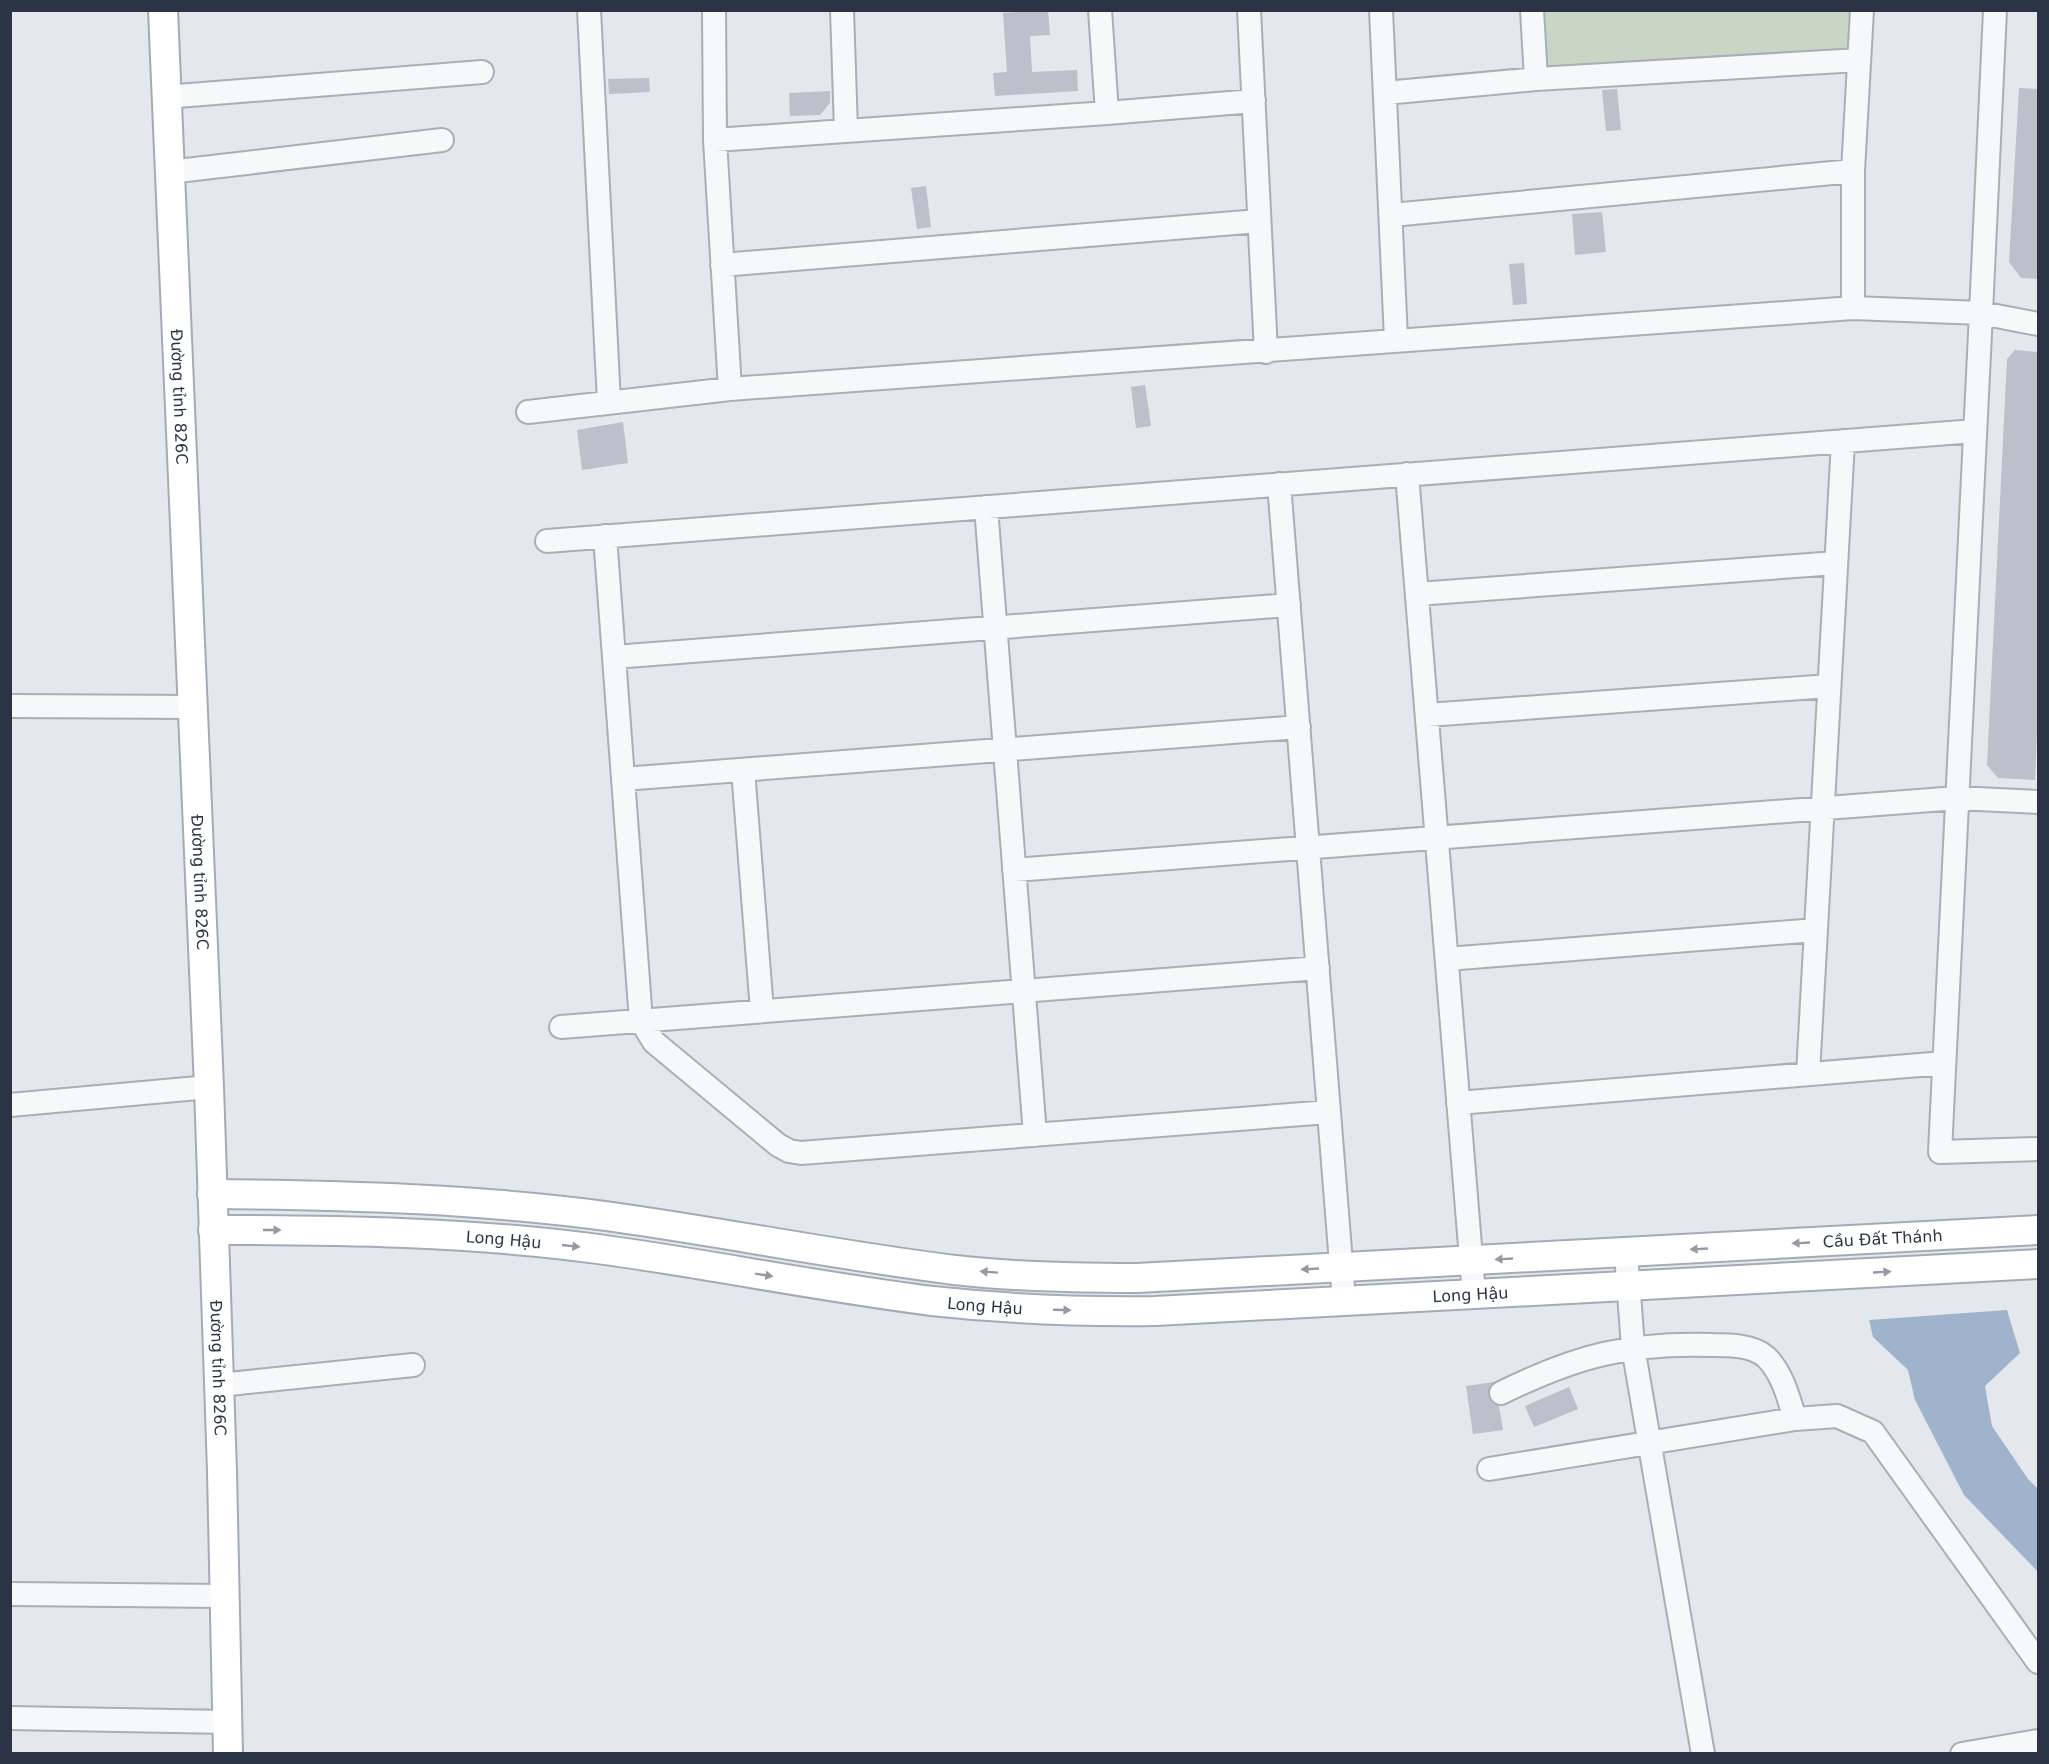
<svg xmlns="http://www.w3.org/2000/svg" width="2049" height="1764" font-family="'DejaVu Sans',sans-serif">
<rect width="100%" height="100%" fill="#e4e7ec"/>
<!-- green -->
<path fill="#c9d6c5" d="M1532 11H1862L1859 60 1536 79Z"/>
<!-- water -->
<path fill="#9fb4cc" d="M2007 1310 2020 1353 1985 1386 1992 1426 2028 1479 2038 1489V1572L1964 1495 1915 1400 1908 1370 1873 1337 1869 1320Z"/>
<!-- building -->
<path fill="#bbc0ca" d="M1048 10 1050 35 1030 36 1032 72 1077 70 1078 91 995 96 993 73 1007 72 1003 13Z
M649 78 650 92 609 94 608 79Z
M2019 88 2038 89V279L2021 278 2009 262Z
M1617 89 1621 130 1606 131 1602 90Z
M830 91V103L820 115 790 116 789 93Z
M926 186 931 227 917 229 911 188Z
M1602 212 1606 252 1575 255 1572 214Z
M1524 263 1527 304 1513 305 1509 264Z
M2015 350 2038 352V713L2035 780 1998 778 1987 765 2007 359Z
M1145 385 1151 426 1136 428 1131 387Z
M623 422 628 463 582 470 577 430Z
M1494 1382 1488 1391 1489 1398 1499 1406 1503 1430 1473 1434 1466 1386Z
M1569 1387 1578 1409 1534 1427 1525 1406Z"/>
<g fill="none" stroke-linecap="round" stroke-linejoin="round">
<defs>
<path id="minor" d="M589 10 609 402
M842 10 846 130
M1249 10 1266 352
M1381 10 1396 339
M1532 10 1536 79
M1385 93 1536 79 1859 60
M165 97 482 72
M1107 113 1254 101
M715 140 1107 113 1100 10
M169 172 442 140
M1392 215 1853 171
M722 265 1259 221
M1853 308V171L1862 10
M2038 324 1981 313 1940 1152 2038 1149
M730 389 1853 308 1981 313 1995 10
M528 412 730 389 715 140 714 10
M1407 474 1474 1295
M1279 484 1344 1301
M986 507 1035 1135
M605 536 641 1021 654 1042 778 1145 789 1151 801 1153 1329 1112
M547 541 1975 431
M1417 594 1836 563
M614 657 1289 605
M10 706 194 707
M1427 715 1829 686
M743 770 762 1011
M623 779 1299 727
M1014 870 1957 798 2038 802
M1447 959 1816 930
M561 1027 1318 968
M1808 1074 1843 441
M1458 1103 1944 1063
M10 1105 209 1087
M1626 1253 1633 1347 1703 1754
M219 1385 413 1365
M1501 1393C1576 1356 1629 1342 1713 1345 1730 1345 1752 1345 1766 1357 1782 1372 1789 1399 1795 1419L1837 1416 1873 1432 2038 1662
M1489 1469 1795 1419
M10 1594 224 1596
M10 1718 227 1722
M1962 1754 2038 1741"/>
<g id="major">
<path id="s1" d="M163 10 209 1087 222 1471 228 1754"/>
<path id="s2" d="M212 1194C346 1195 481 1199 613 1217 727 1233 841 1256 955 1270 1015 1277 1076 1278 1137 1278L2038 1230"/>
<path id="s3" d="M213 1230C341 1230 471 1232 598 1249 709 1264 820 1287 932 1301 1006 1309 1080 1312 1155 1311L2038 1264"/>
</g>
</defs>
<!-- minor casing -->
<use href="#minor" stroke="#a9aeb7" stroke-width="26"/>
<!-- major casing -->
<use href="#major" stroke="#a3abb8" stroke-width="32"/>
<!-- minor -->
<use href="#minor" stroke="#f7f8fa" stroke-width="22"/>
<!-- major -->
<use href="#major" stroke="#fff" stroke-width="28"/>
</g>
<!-- one-way arrows -->
<defs><path id="oneway-solid" d="M-6-.8H1V-3.2L6.5 0L1 3.2V.8H-6Z" transform="scale(1.5)"/></defs>
<g fill="#959aa2">
<use href="#oneway-solid" transform="translate(272 1230)"/>
<use href="#oneway-solid" transform="translate(1801 1243) rotate(177)"/>
<use href="#oneway-solid" transform="translate(571 1246) rotate(6)"/>
<use href="#oneway-solid" transform="translate(1699 1249) rotate(177)"/>
<use href="#oneway-solid" transform="translate(1504 1259) rotate(177)"/>
<use href="#oneway-solid" transform="translate(1310 1269) rotate(177)"/>
<use href="#oneway-solid" transform="translate(989 1272) rotate(-176)"/>
<use href="#oneway-solid" transform="translate(1882 1272) rotate(-3)"/>
<use href="#oneway-solid" transform="translate(764 1275) rotate(9)"/>
<use href="#oneway-solid" transform="translate(1062 1310) rotate(2)"/>
</g>
<g text-anchor="middle" dominant-baseline="central" stroke-width="4.5" stroke-linejoin="round" paint-order="stroke">
<!-- street labels -->
<g font-size="16" fill="#2b3445" stroke="#f4f6f9">
<text stroke="none"><textPath href="#s1" startOffset="387">Đường tỉnh 826C</textPath></text>
<text stroke="none"><textPath href="#s1" startOffset="873">Đường tỉnh 826C</textPath></text>
<text stroke="none"><textPath href="#s2" startOffset="1677">Cầu Đất Thánh</textPath></text>
<text stroke="none"><textPath href="#s3" startOffset="291">Long Hậu</textPath></text>
<text stroke="none"><textPath href="#s3" startOffset="1263">Long Hậu</textPath></text>
<text stroke="none"><textPath href="#s3" startOffset="777">Long Hậu</textPath></text>
<text stroke="none"><textPath href="#s1" startOffset="1359">Đường tỉnh 826C</textPath></text>
</g>
</g>
<!-- border -->
<rect width="2049" height="1764" fill="none" stroke="#2b3445" stroke-width="24"/>
</svg>
